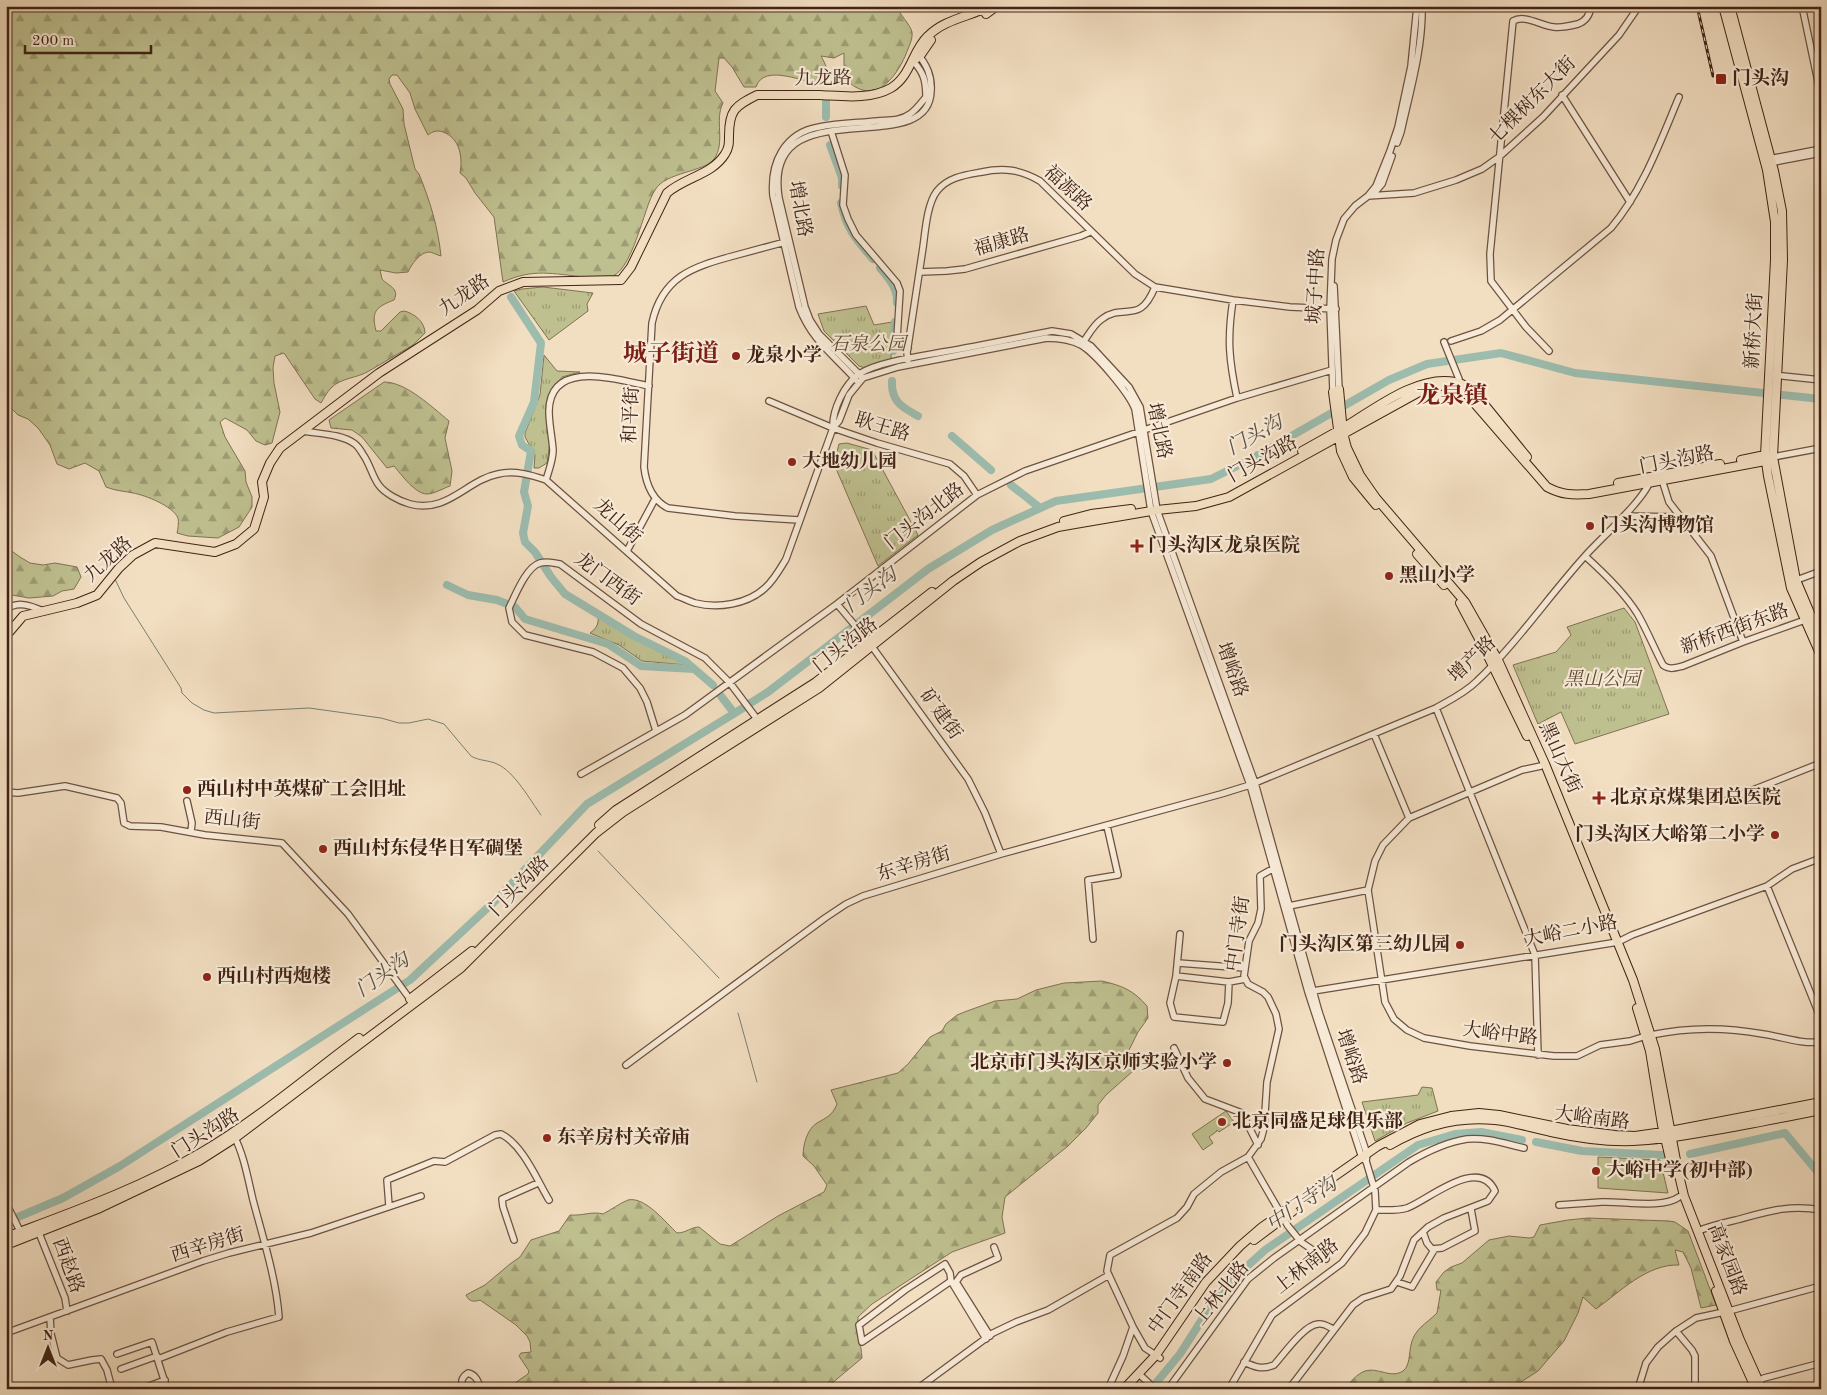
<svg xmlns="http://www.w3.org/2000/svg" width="1827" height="1395" font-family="'Old Standard TT','Noto Serif SC',serif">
<defs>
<pattern id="forest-firs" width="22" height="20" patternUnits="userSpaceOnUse" patternTransform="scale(1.25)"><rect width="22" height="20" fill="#bfc090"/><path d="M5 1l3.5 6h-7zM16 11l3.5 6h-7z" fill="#9d9c74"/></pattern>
<pattern id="park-tufts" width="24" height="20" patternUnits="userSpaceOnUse" patternTransform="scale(1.25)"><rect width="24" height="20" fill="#bfc090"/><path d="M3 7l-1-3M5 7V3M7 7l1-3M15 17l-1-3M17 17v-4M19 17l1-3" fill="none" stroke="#9d9c74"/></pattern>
</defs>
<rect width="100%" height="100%" fill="#f2dec1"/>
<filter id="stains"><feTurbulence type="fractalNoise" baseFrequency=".004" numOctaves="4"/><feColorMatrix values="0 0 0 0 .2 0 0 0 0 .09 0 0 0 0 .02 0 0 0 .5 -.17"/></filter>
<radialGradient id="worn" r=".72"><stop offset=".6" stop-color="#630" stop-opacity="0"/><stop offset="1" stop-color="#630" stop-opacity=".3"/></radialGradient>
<!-- forest -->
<path fill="url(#forest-firs)" stroke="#807252" d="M6 6H896C899 13 911 26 912 32 913 40 908 48 906 54 894 83 870 107 844 77V53L834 58 821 56C826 65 831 75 823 84 806 84 764 62 756 87H744L732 67 724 58H719L715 91 723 103C714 120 726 143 714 159 705 172 665 172 655 190 643 208 633 274 608 278 600 279 592 277 585 277 552 274 534 268 503 282L494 217 475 193 466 178 460 173C463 158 460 138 443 132 437 130 433 131 428 135L415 109 410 93 397 75H392L389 79 390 84 403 109 404 124 415 169 419 174C430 201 438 227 441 256 437 255 432 252 429 252 420 252 411 265 408 272L396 273 380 270 382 279C388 286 400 288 394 300 376 307 371 311 376 331H381L400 312 404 311C414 313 425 322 425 333L413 345 369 371C358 378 340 378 331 388 327 392 324 398 321 403L315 399 284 353 275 356 273 368 274 383 280 412 272 443 265 445 256 441 247 430 225 418 220 422 225 437 245 471 246 482 252 497V507L239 527 218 538 188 536 177 533C178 529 179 522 178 518 173 506 145 495 133 493 124 491 116 491 106 487L99 471 85 463 69 469 57 464 50 445 38 428 28 419 18 415 11 408 6 398Z
M384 382C406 382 432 407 449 421L445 438 452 471 450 486C444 488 434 494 427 494 415 494 401 474 394 466L387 468 362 437 352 430 331 428 329 420Z
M6 547 20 557 30 563 43 565 55 563 77 567 81 577 74 589 62 591 53 596 29 598 6 594Z
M1102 981C1123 986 1133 990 1147 1006L1148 1018 1138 1032 1129 1050 1133 1071 1106 1095 1098 1105V1113L1086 1128 1068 1146 1005 1197 1002 1217 1005 1233 952 1252 872 1304 858 1317C857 1332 861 1343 862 1358L825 1389H498L500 1386 512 1385 528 1374 529 1371 519 1356 521 1353 531 1352 530 1342 527 1336 516 1325 480 1300C474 1302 469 1302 466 1295L485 1285 510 1264 520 1257 531 1240 559 1231 570 1215C583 1216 592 1211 603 1214 611 1210 620 1203 628 1200 645 1196 666 1223 677 1233 686 1233 691 1227 699 1227L720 1244 730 1246 778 1216 824 1192 827 1185 814 1166 803 1156C803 1145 807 1129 817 1123 827 1117 832 1116 837 1104L831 1090 898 1073 908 1064 930 1037 942 1031 946 1024 957 1015 967 1011 995 1001 1017 999 1036 990 1064 983Z
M1588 1218 1669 1221 1675 1222 1688 1231 1716 1305 1701 1308 1691 1268 1683 1252 1675 1250 1679 1265C1647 1264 1621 1291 1596 1309L1583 1297 1578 1313 1564 1341 1538 1371 1510 1389H1345C1350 1382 1357 1374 1365 1371 1378 1367 1391 1379 1403 1371 1410 1366 1409 1353 1411 1345 1414 1329 1426 1324 1437 1313L1441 1290H1437L1436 1282 1444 1272 1451 1267 1462 1263 1489 1240 1509 1236 1529 1238 1534 1237 1540 1225 1568 1220Z"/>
<!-- park -->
<path fill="url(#park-tufts)" stroke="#807252" d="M543 287 593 293 587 304 588 311 549 340 514 291 522 289Z
M866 306 874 325 892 322 891 360 865 368 859 366 824 331 818 314Z
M544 355 557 371 580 372 562 377 554 388 546 408 550 442 547 463 539 468H534L535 455 525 437V433L540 395Z
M847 443 872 450 918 535 878 566 834 464 839 444Z
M1624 608 1635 622 1669 714 1575 744 1561 712 1538 724 1513 665 1556 652 1571 635 1567 627Z
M598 617 638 641 686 665 642 661 619 645 590 633C596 629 599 624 598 617Z
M1422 1087 1432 1088 1438 1111 1407 1123 1375 1141 1362 1102 1418 1095Z"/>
<!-- pitch -->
<path fill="#bfc090" stroke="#807252" d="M1226 1111 1234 1122 1219 1132 1217 1130V1131L1209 1137 1213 1143 1203 1150 1192 1134Z
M1598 1157 1660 1160 1668 1193 1598 1188Z"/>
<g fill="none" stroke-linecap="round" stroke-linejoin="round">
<!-- stream -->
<path stroke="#787f71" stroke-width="1" d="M115 579 124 598 181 688 182 693 192 703 204 710 214 713 309 708 381 718 399 723H409L428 719 444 724 471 756C479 761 489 760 497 764 514 771 530 800 541 815
M598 851 719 978
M738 1013 757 1082"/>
<!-- river -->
<path stroke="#9cbcae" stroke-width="8" d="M826 102V117
M830 145 842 178V186
M841 203C846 228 856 240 873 259
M880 268C889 278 898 289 897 303
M511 297 541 343 534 402 519 436 522 445 531 451 524 492 528 506 523 533 525 542 535 552 551 577 565 594 634 636 685 661 713 685
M893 351 895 322
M892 381C891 402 902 407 918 416
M952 436 991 470
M1011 485 1040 508
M447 585 468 595 497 600 515 607 525 619 608 644 641 666 694 669
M721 696 734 713
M749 704 768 692 928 569 992 530 1056 501 1211 479 1253 458 1389 380 1427 364 1501 353 1575 373 1821 399
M1536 1142 1582 1151 1662 1155
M1690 1154 1785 1133 1821 1176
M6 1222 63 1198 120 1166 410 980 497 899 587 804 743 708
M1151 1389 1180 1354 1221 1290 1265 1250 1418 1145 1455 1134 1481 1132 1522 1140"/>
<defs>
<path id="minor" d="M1802 6 1821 96
M1562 95 1630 202
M831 131 845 175 843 205 848 219 856 235 897 283 900 291 897 338 908 348
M1397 143 1401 132C1410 91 1423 48 1422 6
M1769 159 1821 149
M1769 163 1821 153
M1376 191 1382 184 1392 156
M1368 196 1414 193 1456 180 1482 169 1499 157 1543 117 1619 35 1639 6
M789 241C771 246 752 251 733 256 692 267 662 277 652 323L644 467C646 484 652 500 668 508L735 516 799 520
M920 272 947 271 965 269 1081 236 1090 232
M1334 286 1339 389
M1233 300C1227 339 1229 360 1237 398
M1451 341 1481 331 1500 320 1611 228C1643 190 1660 142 1679 97
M1444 342 1459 379V385
M1082 344C1088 336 1093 325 1102 319 1125 302 1139 326 1155 287
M1549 351 1526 327 1491 281 1490 254 1513 21C1525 14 1541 26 1554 27 1562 28 1570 26 1578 24 1586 21 1590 15 1591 6
M908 360 907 353C912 320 917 287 922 254 925 237 926 205 937 191 948 177 965 175 982 172 1004 167 1021 170 1040 181L1135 274 1155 287 1233 300 1290 307 1336 309
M1773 375 1821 380
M861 376 819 334 810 320 805 307 779 198C761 85 929 163 931 91 932 76 927 65 917 53
M857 381C834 355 812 341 799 307L773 196C770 163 784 133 819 127 838 123 858 123 877 121 888 120 901 121 910 114 916 110 921 103 926 97 926 81 924 73 913 61
M1333 392 1330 309 1332 259 1336 240 1344 219 1355 206 1368 196 1376 186 1390 151 1398 127 1411 66 1417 6
M769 401 833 428 877 443 950 464 964 476 977 495
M833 428C832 410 844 385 859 374 877 362 921 356 943 352 979 346 1016 338 1052 331L1071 334 1091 346 1129 387 1140 407 1157 510 1255 783 1319 1012 1367 1154 1366 1161 1375 1191 1376 1210 1365 1233 1342 1263 1272 1315 1229 1389
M303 431C320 434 342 434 355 444 359 447 362 453 364 456 370 465 372 475 378 484 384 493 399 501 410 504 447 514 467 480 498 474 515 470 531 475 546 480L677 596C683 598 689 601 695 603 718 609 748 604 765 588 774 580 780 569 786 559L833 428 839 421 849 395 863 378 898 367 1047 338C1059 339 1070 339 1081 345 1096 354 1129 393 1135 409L1151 511 1250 785 1308 992 1362 1158 1366 1161
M1773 457 1821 448
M546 480C549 470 553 460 553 450 552 437 549 424 549 411 550 358 618 380 649 386
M1662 480 1669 502 1711 556 1743 642
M1624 516 1679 517
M627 551 655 499
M1585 556C1604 573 1623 591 1637 613 1647 630 1654 648 1663 665 1669 670 1675 668 1683 666L1743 642 1805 620
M1794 581 1821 571
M837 604 868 641 968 779 985 813 1001 854
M6 610C17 600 32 606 43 611
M1436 708 1535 955 1538 1055
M656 731 647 702 640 688 623 668 593 652 525 635 512 622 509 608C515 596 526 567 540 563 547 561 553 563 560 564L641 624 705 658 730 683 760 723
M1374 734 1409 818
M1541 766 1522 770 1409 818 1383 845 1375 861 1368 890 1385 1002 1394 1019 1407 1030 1424 1038 1470 1046 1554 1056H1577L1600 1045 1630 1041 1646 1036
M581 774 685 715 837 604 977 495 1025 471 1237 398 1332 370
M6 792 18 793 65 786 117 798 121 803 124 823 130 826 161 827 205 835 282 843 348 914 412 1002
M187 801 192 823 191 831
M1725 801 1821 763
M1767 886 1821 1019
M1289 906 1368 890
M1093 939 1088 880 1118 875 1107 826
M1178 963 1245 968
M1176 976 1180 934
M1229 982 1228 1003 1223 1022 1174 1017 1170 1003 1176 976 1229 982 1245 979
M1313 991 1618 942 1632 935 1767 886 1792 869 1821 858
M1651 1035C1688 1027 1725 1027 1763 1034 1783 1037 1800 1044 1821 1042
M1174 1048 1188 1078 1205 1099 1242 1113 1258 1145
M626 1065 825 918 846 904 863 896 1001 854 1221 794 1250 785 1436 708C1450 700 1465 693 1477 681 1517 643 1548 597 1585 556 1600 539 1644 500 1650 481
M1248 1157 1288 1226 1301 1242 1326 1259
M6 1203 22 1235
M1559 1205C1574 1204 1588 1203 1602 1202 1623 1201 1663 1209 1679 1197
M389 1206 387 1180 434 1161 445 1162 495 1135 501 1134C523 1145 537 1180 549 1200
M1698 1231C1710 1226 1723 1223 1736 1220 1766 1212 1789 1204 1821 1210
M1423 1232 1427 1243 1432 1249 1442 1248 1475 1231 1471 1209
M39 1233 65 1298 67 1311
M514 1240 503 1207 502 1199 538 1183
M951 1281 950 1273 945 1264 905 1290 859 1325 862 1342 951 1281 986 1339
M1397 1282 1412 1287 1434 1250
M1729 1311 1821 1286
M50 1317 51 1334 57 1358 68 1365 92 1360 101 1359 107 1370 112 1389
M1133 1327 1145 1348 1160 1358
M1676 1331 1692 1350 1695 1356V1389
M6 1333 203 1261 229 1253 311 1233 421 1196
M990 1336 956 1282 961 1275 998 1258 994 1247
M117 1354 152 1342 167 1389
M158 1359 227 1332 279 1317C276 1278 263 1238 253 1200 248 1179 244 1155 234 1136
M1244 1362C1255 1367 1262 1370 1274 1365 1284 1354 1304 1325 1318 1324 1324 1323 1329 1327 1333 1329
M121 1369 157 1356
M1139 1374 1155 1389
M141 1389 165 1380
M463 1389C461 1381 461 1378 468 1373 476 1375 478 1381 481 1389
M917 1389 993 1333 1016 1322 1048 1310 1109 1275
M1108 1389 1123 1356 1133 1327 1107 1271 1110 1255 1177 1218 1187 1207 1194 1194 1221 1172 1248 1157 1261 1139 1264 1128 1267 1082 1279 1029 1276 1014 1268 997 1263 992 1248 984 1244 976 1249 941 1258 923 1261 909 1260 876 1274 868
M1168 1389 1248 1279 1274 1258 1409 1162C1426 1152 1447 1142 1467 1139 1486 1137 1506 1144 1524 1148
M1289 1389 1353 1305 1363 1298 1391 1289 1400 1276 1414 1240 1428 1227 1444 1218 1488 1201 1495 1191C1479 1155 1427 1201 1407 1208 1397 1211 1386 1210 1376 1210
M1638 1389 1646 1363 1658 1347 1676 1331 1696 1318 1724 1312
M1744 1389 1764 1378 1821 1363"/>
<path id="major" d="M1723 6 1767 170 1775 222V260L1765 455 1768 476 1791 588 1821 656
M1730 6 1774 171 1782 211 1783 260 1773 457 1796 580 1821 639
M986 14 997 6
M913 61 920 56 931 40
M1339 389 1343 433 1347 448 1360 475 1376 498 1465 602 1498 660 1545 764 1633 980 1655 1049 1678 1171 1684 1196 1740 1340 1762 1389
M1333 392 1341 451 1353 477 1376 505
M1302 451C1316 443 1329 436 1343 428 1373 410 1418 374 1455 382 1463 383 1469 388 1475 393L1527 457
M1741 460 1765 455 1773 457
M1618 483 1720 464
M1064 521 1091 514 1131 509
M1417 554 1444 585
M1460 603 1487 654 1527 736
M6 636 23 616 77 603 97 595 119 568 133 555 155 543 215 552 236 544 254 529 264 497 262 482 270 463 280 448 379 373 477 310 499 291 523 282 621 280 631 267 667 193C685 177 712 175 725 154 729 148 729 143 729 136 729 110 735 106 757 95 778 95 798 95 819 95 842 96 870 100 891 88 911 76 912 51 928 36 945 19 969 17 990 6
M599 825 616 810 816 682 932 592
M410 999 472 951
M1637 1008 1650 1051 1662 1125 1671 1163
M1390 1145C1422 1126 1457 1116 1495 1120 1514 1122 1532 1128 1551 1132 1578 1138 1605 1142 1633 1141 1662 1140 1688 1135 1716 1130 1751 1124 1786 1117 1821 1110
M6 1237C72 1212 141 1188 202 1152 258 1119 308 1076 359 1038
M1254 1240 1293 1211
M6 1245 100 1208 199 1161 235 1138 461 968 596 833 623 812 819 688 953 581 981 562 1020 541 1058 527 1075 524 1157 510 1196 506 1229 497 1421 391C1434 386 1450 383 1462 389L1547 487C1562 495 1572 495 1589 494L1765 461 1773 457
M1716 1291 1734 1341 1755 1387
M1124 1389 1156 1355 1206 1282 1240 1246 1262 1227 1378 1146 1420 1124 1451 1116 1479 1113 1499 1115 1567 1129 1615 1135 1635 1136 1670 1131 1821 1102"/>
</defs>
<!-- minor casing -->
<use href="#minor" stroke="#6d5240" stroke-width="8"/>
<!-- major casing -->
<use href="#major" stroke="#412315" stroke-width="10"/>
<!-- minor -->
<use href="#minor" stroke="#f7ead7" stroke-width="5.5"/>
<!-- major -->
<use href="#major" stroke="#f2dec1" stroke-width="8"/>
<defs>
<path id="rail" d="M1697 6 1713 76"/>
</defs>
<!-- rail casing -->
<use href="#rail" stroke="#412315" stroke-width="3"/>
<!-- rail -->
<use href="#rail" stroke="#f7ead7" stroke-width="1" stroke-dasharray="4" stroke-linecap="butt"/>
</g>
<!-- markers -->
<g fill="#8f2418" stroke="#f7ead7" stroke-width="2">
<rect x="1715" y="73" width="12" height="12" rx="2.5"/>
<circle cx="736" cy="356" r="5"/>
<circle cx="792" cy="462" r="5"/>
<circle cx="1590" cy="526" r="5"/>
<path d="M1134.5 538.5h5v5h5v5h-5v5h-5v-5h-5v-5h5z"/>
<circle cx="1389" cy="576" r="5"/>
<circle cx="187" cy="790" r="5"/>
<path d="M1596.5 790.5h5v5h5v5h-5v5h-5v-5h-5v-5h5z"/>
<circle cx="1775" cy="835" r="5"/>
<circle cx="323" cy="849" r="5"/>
<circle cx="1460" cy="945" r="5"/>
<circle cx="207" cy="977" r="5"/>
<circle cx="1227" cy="1063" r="5"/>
<circle cx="1222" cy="1122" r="5"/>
<circle cx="547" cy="1138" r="5"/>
<circle cx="1596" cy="1171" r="5"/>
</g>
<g text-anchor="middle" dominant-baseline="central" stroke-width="4.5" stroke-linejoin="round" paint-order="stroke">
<!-- street labels -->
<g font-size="19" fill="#412315" stroke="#f7ead7">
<text x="823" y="79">九龙路</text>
<text transform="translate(1533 101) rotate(-45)">七棵树东大街</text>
<text transform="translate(1067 189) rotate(43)">福源路</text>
<text transform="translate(799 209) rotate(80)">增北路</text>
<text transform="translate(1002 243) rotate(-16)">福康路</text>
<text transform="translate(1317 286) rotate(-87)">城子中路</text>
<text transform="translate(465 296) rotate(-35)">九龙路</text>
<text transform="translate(1755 331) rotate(-87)">新桥大街</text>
<text transform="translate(632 415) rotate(-87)">和平街</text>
<text transform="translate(882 428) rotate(17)">耿王路</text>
<text transform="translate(1158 431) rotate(78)">增北路</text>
<text transform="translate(1263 460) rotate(-29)">门头沟路</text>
<text transform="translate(1677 461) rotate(-11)">门头沟路</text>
<text transform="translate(925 517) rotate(-38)">门头沟北路</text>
<text transform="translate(617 522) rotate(42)">龙山街</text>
<text transform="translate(109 560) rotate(-42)">九龙路</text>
<text transform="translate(607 580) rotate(36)">龙门西街</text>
<text transform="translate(1735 630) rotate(-20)">新桥西街东路</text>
<text transform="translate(846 646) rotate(-38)">门头沟路</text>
<text transform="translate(1473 660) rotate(-44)">增产路</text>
<text transform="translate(1231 670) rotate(70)">增峪路</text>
<text transform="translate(940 715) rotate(54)">矿建街</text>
<text transform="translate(1559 758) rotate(66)">黑山大街</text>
<text transform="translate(232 821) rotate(6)">西山街</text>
<text transform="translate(914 865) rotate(-17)">东辛房街</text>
<text transform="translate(520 887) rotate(-45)">门头沟路</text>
<text transform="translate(1571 932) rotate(-11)">大峪二小路</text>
<text transform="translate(1239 934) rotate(-82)">中门寺街</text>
<text transform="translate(1500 1035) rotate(7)">大峪中路</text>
<text transform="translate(1350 1057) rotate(71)">增峪路</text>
<text transform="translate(1592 1119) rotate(7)">大峪南路</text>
<text transform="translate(206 1134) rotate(-32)">门头沟路</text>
<text transform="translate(208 1246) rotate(-17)">西辛房街</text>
<text transform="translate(1726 1260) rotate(69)">高家园路</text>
<text transform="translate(67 1266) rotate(70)">西赵路</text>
<text transform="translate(1307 1267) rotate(-38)">上林南路</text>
<text transform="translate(1181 1294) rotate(-54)">中门寺南路</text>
<text transform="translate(1222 1294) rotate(-51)">上林北路</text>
</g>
<!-- poi labels -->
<g font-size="19" font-weight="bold" fill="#412315" stroke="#f7ead7" text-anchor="start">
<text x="1732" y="79">门头沟</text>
<text x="746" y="356">龙泉小学</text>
<text x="802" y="462">大地幼儿园</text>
<text x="1600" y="526">门头沟博物馆</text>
<text x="1148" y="546">门头沟区龙泉医院</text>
<text x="1399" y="576">黑山小学</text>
<text x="197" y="790">西山村中英煤矿工会旧址</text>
<text x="1610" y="798">北京京煤集团总医院</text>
<text x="1765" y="835" text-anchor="end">门头沟区大峪第二小学</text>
<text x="333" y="849">西山村东侵华日军碉堡</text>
<text x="1450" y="945" text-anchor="end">门头沟区第三幼儿园</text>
<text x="217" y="977">西山村西炮楼</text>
<text x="1217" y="1063" text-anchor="end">北京市门头沟区京师实验小学</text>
<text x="1232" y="1122">北京同盛足球俱乐部</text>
<text x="557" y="1138">东辛房村关帝庙</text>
<text x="1606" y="1171">大峪中学(初中部)</text>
</g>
<!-- park labels -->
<g font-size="19" font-style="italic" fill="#604a34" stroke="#f7ead7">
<text x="868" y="345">石泉公园</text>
<text x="1602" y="680">黑山公园</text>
</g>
<!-- water labels -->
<g font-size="20" font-style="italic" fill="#5c5143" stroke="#f7ead7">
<text transform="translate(1255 436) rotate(-29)">门头沟</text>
<text transform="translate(871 591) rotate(-37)">门头沟</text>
<text transform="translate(383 976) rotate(-35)">门头沟</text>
<text transform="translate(1302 1205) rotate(-34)">中门寺沟</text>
</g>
<!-- district labels -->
<g font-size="24" font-weight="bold" fill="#7a1f14" stroke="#f7ead7">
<text x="671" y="355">城子街道</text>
<text x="1452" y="397">龙泉镇</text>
</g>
</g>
<!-- margin -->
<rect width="1827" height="1395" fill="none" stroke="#f2dec1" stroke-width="25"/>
<rect x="8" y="8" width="1812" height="1380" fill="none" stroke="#412315" stroke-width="2.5"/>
<rect x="12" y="12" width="1802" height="1370" fill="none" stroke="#412315"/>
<!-- north arrow -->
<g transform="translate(48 1348)" stroke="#f7ead7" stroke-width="4" paint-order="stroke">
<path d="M0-4L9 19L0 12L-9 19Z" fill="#412315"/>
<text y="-8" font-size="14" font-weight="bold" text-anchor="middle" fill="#412315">N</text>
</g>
<!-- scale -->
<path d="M25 45v8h126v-8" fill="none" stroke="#412315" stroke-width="2.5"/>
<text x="32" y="45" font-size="15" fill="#412315" stroke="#f7ead7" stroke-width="4" paint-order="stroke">200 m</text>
<rect width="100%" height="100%" filter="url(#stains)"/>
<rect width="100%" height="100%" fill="url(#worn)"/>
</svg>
